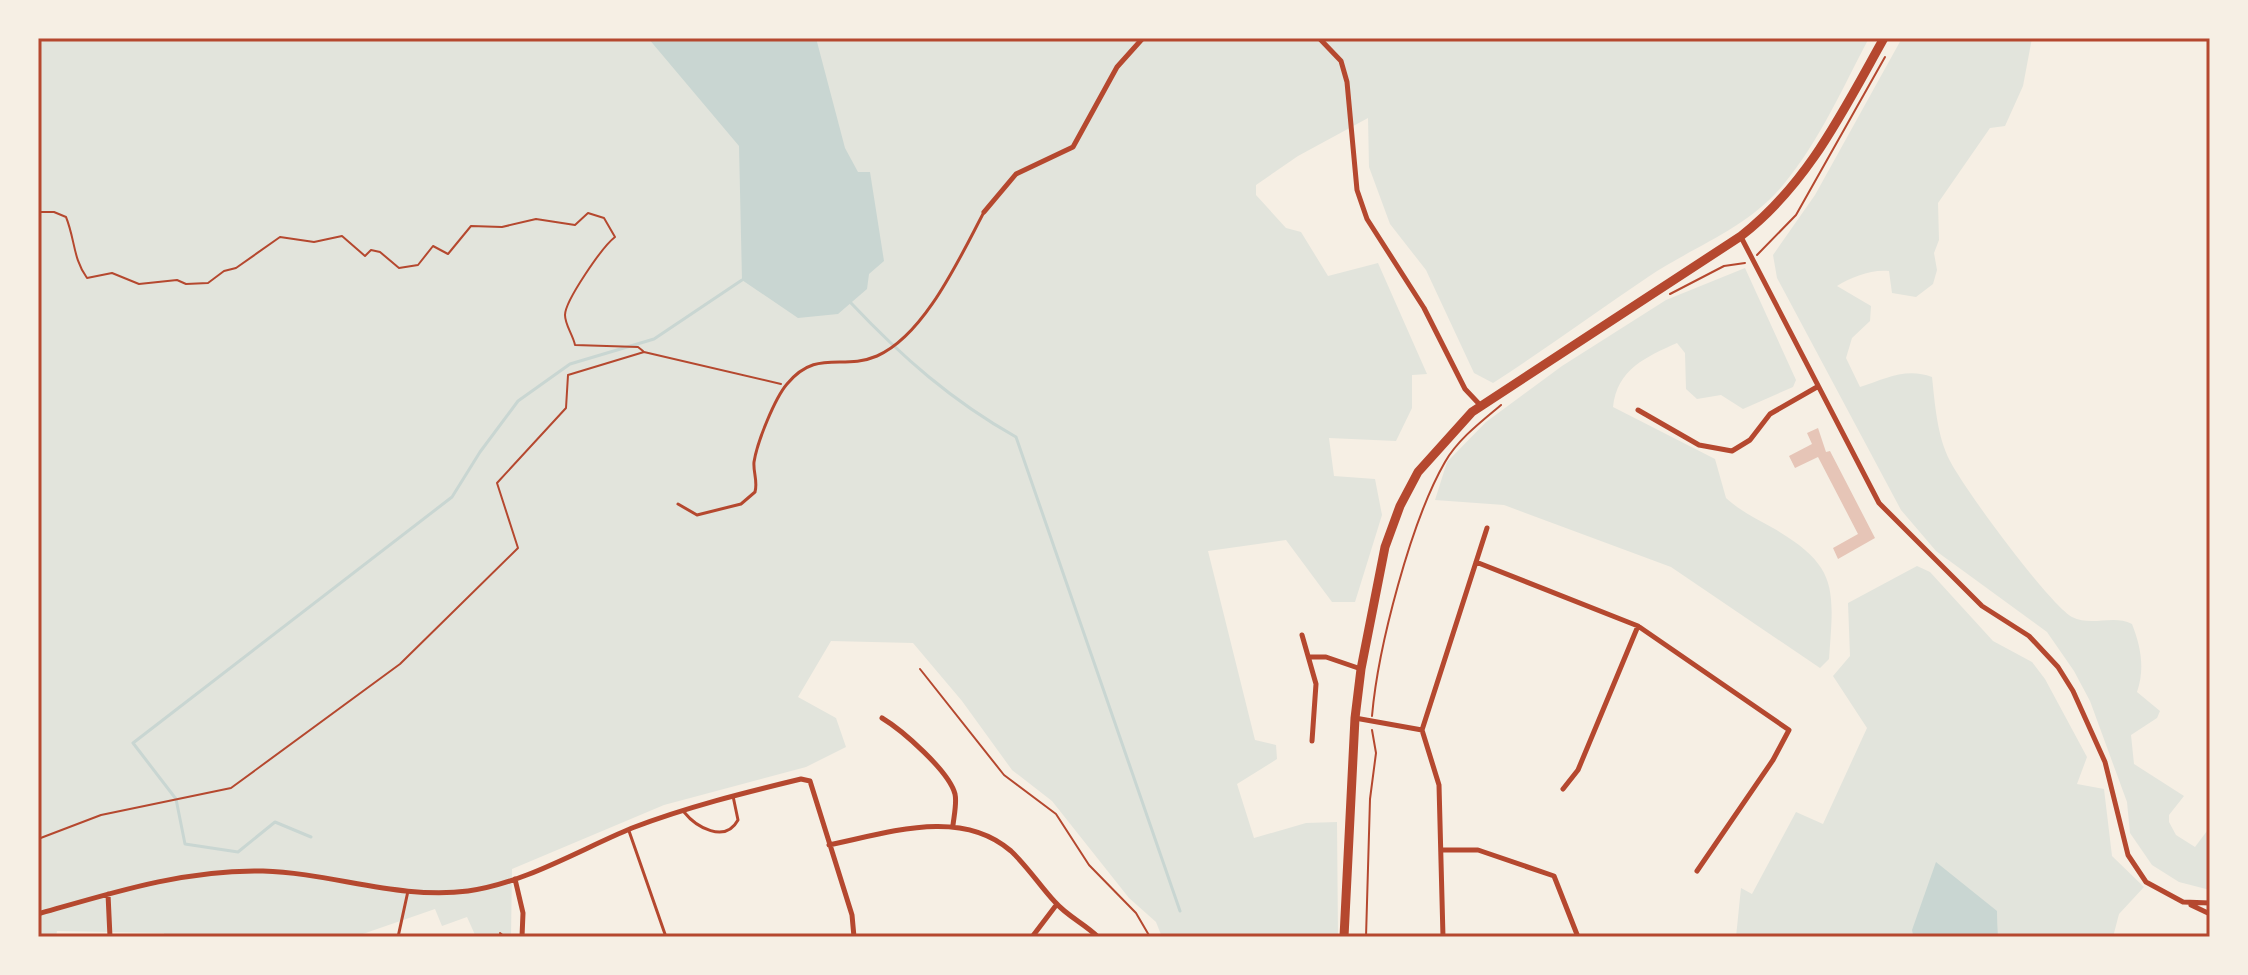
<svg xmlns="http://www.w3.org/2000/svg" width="2248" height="975" font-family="Figtree,sans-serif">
<rect width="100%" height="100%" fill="#f6efe4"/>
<!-- green -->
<path fill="#e2e4dc" d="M38 38H1869C1843 87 1819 142 1783 185 1747 229 1694 246 1648 277 1596 312 1546 349 1493 383L1474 373 1426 270 1390 224 1369 167 1368 118 1298 156 1256 185V195L1286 228 1301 232 1328 276 1378 263 1427 374 1412 375V408L1396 441 1329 438 1334 476 1375 479 1382 515 1355 602H1332L1286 540 1208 551 1255 740 1276 745 1277 759 1237 784 1254 838 1306 823 1337 822 1338 937H1162L1156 922 1129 898 1052 801 1012 770 962 701 913 643 831 641 798 697 836 718 846 747 806 767 664 805 512 869 511 937H476L467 917 442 926 435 909 354 937H164V933L57 931 56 937H38Z
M1902 38H2032L2023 86 2005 126 1990 128 1938 203 1939 240 1934 253 1937 270 1933 284 1916 297 1892 293 1889 271C1872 269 1851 277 1837 286L1871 306 1870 321 1852 338 1846 358 1860 387C1885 379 1906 367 1932 377 1935 404 1937 436 1950 461 1965 490 2048 603 2072 617 2092 627 2113 614 2132 624 2141 647 2145 669 2137 692L2160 711 2157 718 2131 735 2134 764 2184 796 2169 815V822L2176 835 2195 847 2210 827V890L2179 882 2152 865 2130 833 2127 802 2090 701 2074 671 2047 632 1936 551 1901 510 1777 278 1773 255 1815 195Z
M1745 268 1796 380 1793 387 1743 409 1721 395 1697 399 1686 389 1685 353 1677 343C1646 357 1617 369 1613 407L1715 459 1726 498C1740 511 1757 519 1773 528 1839 566 1834 589 1829 659L1820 668 1671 567 1504 505 1435 500 1447 462 1486 422 1562 366 1666 300Z
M1917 566 1930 572 1993 641 2032 662 2045 679 2087 757 2077 784 2104 789 2112 856 2144 887 2119 914 2113 937H1998L1997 911 1912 930 1913 937H1736L1741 888 1752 894 1796 812 1823 824 1867 728 1833 676 1850 656 1848 603Z"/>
<!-- water -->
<path fill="#c9d6d2" d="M648 38H816L845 148 858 172H870L884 261 869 274 867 289 838 314 798 318 742 280 739 146Z
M1936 862 1997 911 1998 937H1913L1912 930Z"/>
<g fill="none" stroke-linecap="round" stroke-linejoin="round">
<!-- stream -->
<path stroke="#c9d6d2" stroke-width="3" d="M851 303C902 357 952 401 1016 437L1180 911
M311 837 275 822 238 852 185 844 176 799 133 743 452 497 480 452 518 401 570 364 654 339 742 280"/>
</g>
<!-- building -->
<path fill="#e6c5b7" d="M1818 428 1826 452 1830 451 1875 538 1838 559 1833 548 1858 534 1818 457 1795 468 1789 456 1812 444 1807 433Z"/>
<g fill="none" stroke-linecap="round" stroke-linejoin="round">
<!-- path -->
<path stroke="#b5482f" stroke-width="2" d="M38 212H54L66 217C75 239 73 259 87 278L112 273 139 284 177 280 186 284 208 283 224 271 236 268 280 237 314 242 342 236 365 256 371 250 380 252 399 268 418 265 433 246 448 254 471 226 502 227 536 219 575 225 588 213 604 218 615 237C602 247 565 301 565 315 565 325 573 335 575 345L638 347 643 351
M1757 255 1796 215 1885 57
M1670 294 1724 266 1745 263
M920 669 1004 775 1056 814 1089 865 1136 913 1150 937
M1372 716C1378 647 1411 521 1445 462 1458 439 1482 421 1501 405
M38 839 101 815 231 788 400 664 518 548 497 483 566 408 568 375 644 352 781 384
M500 933 505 937
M1366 937 1370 799 1376 753 1372 730"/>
<!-- service -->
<path stroke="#b5482f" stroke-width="3" d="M678 504 697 515 741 504 755 492C758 481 753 472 754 462 757 442 775 398 787 384 817 348 842 371 877 356 925 335 960 257 984 212
M684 812C696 827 725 844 738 820L733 796
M629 831 666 937
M398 937 408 891"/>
<!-- minor -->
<path stroke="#b5482f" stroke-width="5" d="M1319 38 1341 61 1347 82 1357 190 1367 219 1424 308 1465 389 1482 407
M984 212 1016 174 1073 147 1117 67 1143 38
M1741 237 1879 503 1982 606 2029 636 2058 667 2073 691 2105 762 2128 855 2146 882 2183 902 2210 903
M1638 410 1699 445 1732 451 1750 440 1770 414 1817 387
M1476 562 1638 626 1789 730 1773 760 1697 871
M1302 635 1316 684 1312 741
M1309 657H1326L1361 669
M882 718C902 730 949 771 955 794 957 803 954 816 953 825
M1355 718 1422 730 1439 785 1443 937
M1422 730 1487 528
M1563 789 1578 770 1638 626
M829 845C887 833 961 807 1011 851 1028 867 1040 886 1055 902 1067 916 1085 924 1098 937
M1442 850H1478L1554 876 1578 937
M515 879 523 913 522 937
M108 894 110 937
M2191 905 2210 914
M38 914C111 893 186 869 263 871 332 873 400 900 468 891 525 883 579 850 632 828 687 807 743 793 801 779L810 781 852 915 854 937
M1032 937 1057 904"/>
<!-- primary -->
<path stroke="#b5482f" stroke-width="9" d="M1344 937 1355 718 1361 669 1385 547 1400 506 1418 472 1472 412 1741 236C1808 184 1843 111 1884 38"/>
</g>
<!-- border -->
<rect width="2248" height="975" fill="none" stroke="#f6efe4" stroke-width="80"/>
<rect x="40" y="40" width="2168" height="895" fill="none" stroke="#b5482f" stroke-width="3"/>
</svg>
